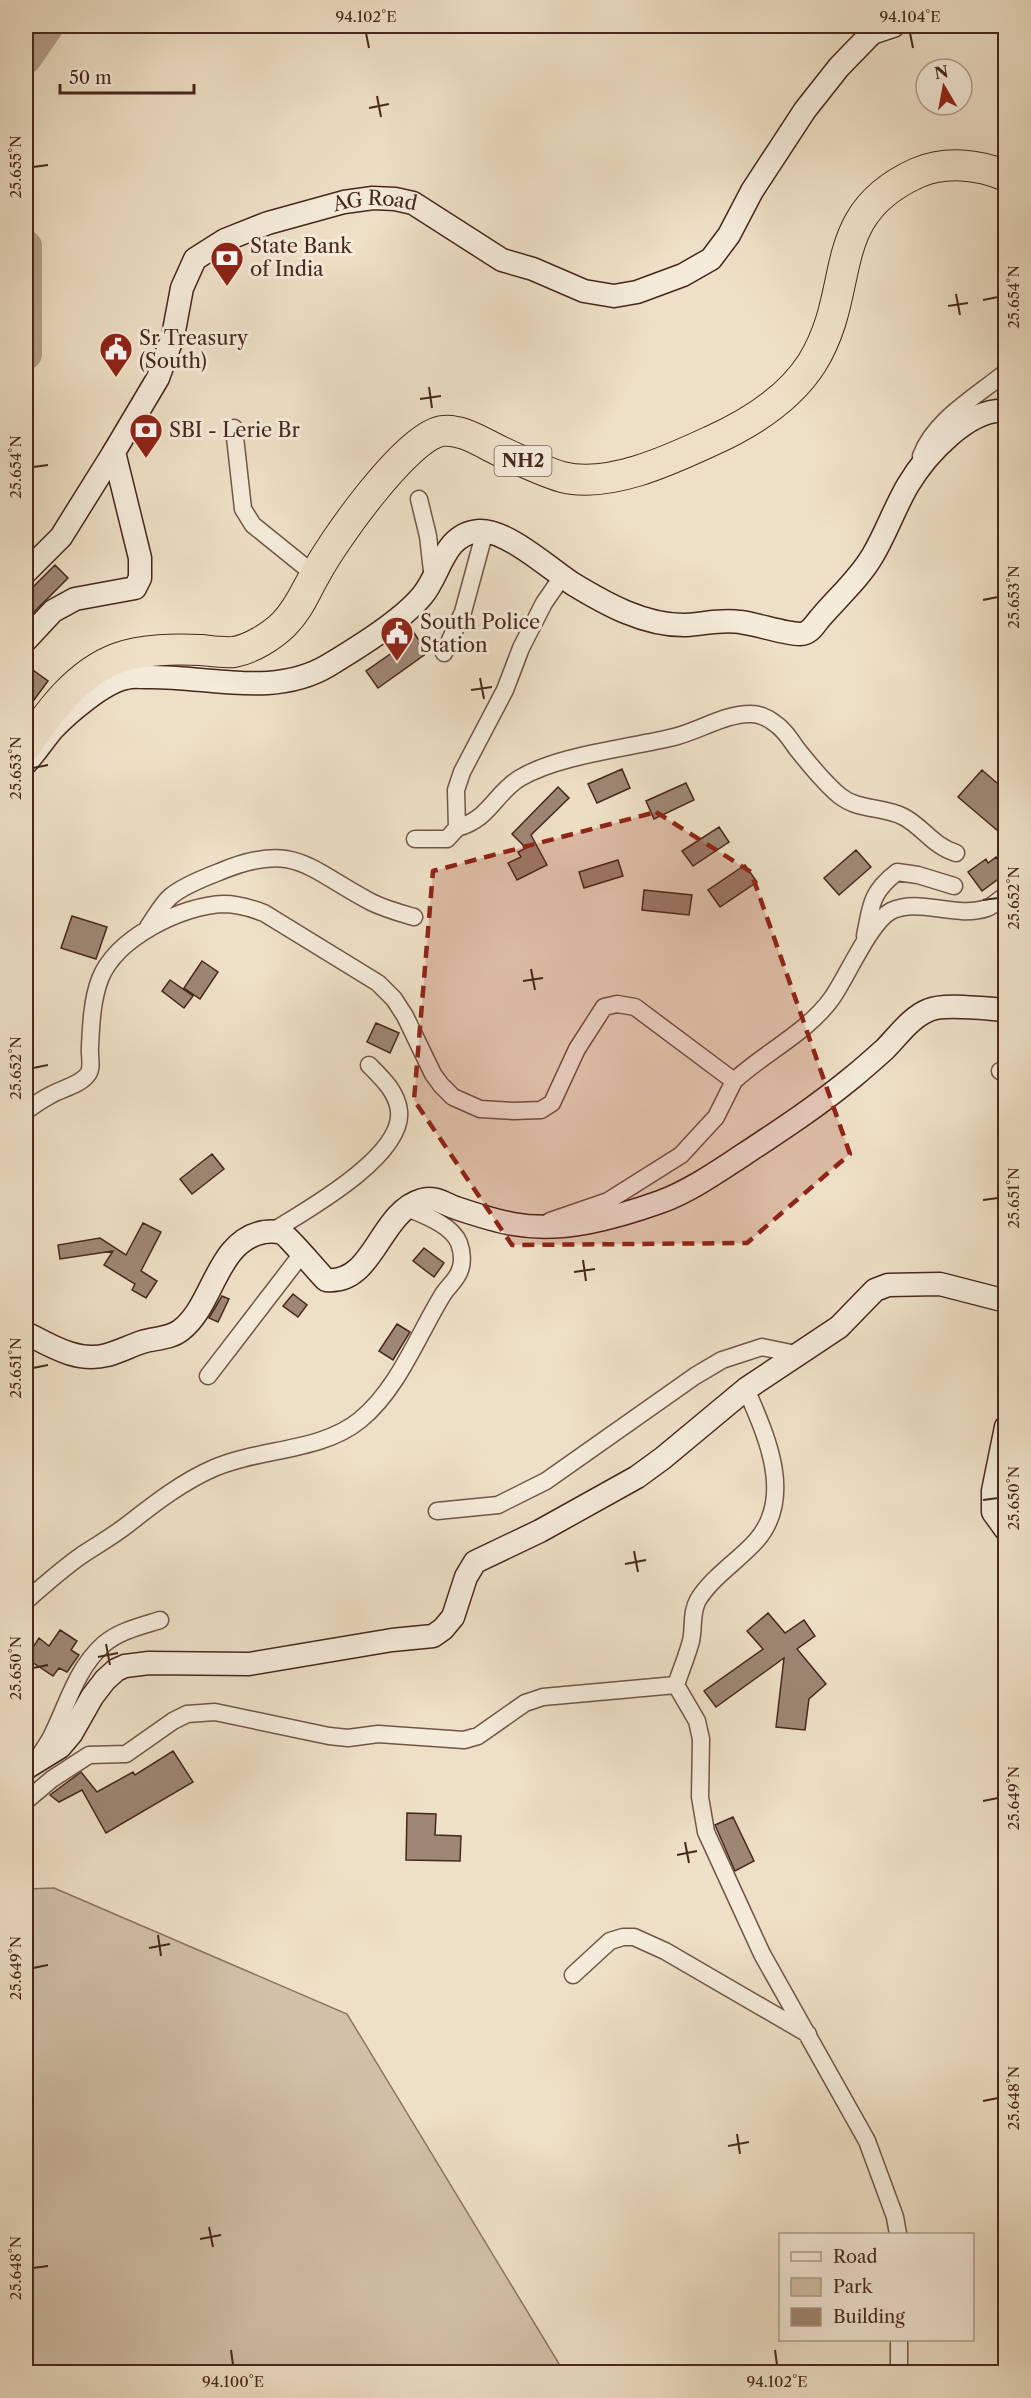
<svg xmlns="http://www.w3.org/2000/svg" width="1031" height="2398" font-family="'Libre Caslon Text',serif">
<rect width="100%" height="100%" fill="#eee0c6"/>
<filter id="stains"><feTurbulence type="fractalNoise" baseFrequency=".00333" numOctaves="4"/><feColorMatrix values="0 0 0 0 .2 0 0 0 0 .09 0 0 0 0 .02 0 0 0 .5 -.17"/></filter>
<radialGradient id="worn" r=".72"><stop offset=".6" stop-color="#630" stop-opacity="0"/><stop offset="1" stop-color="#630" stop-opacity=".3"/></radialGradient>
<!-- green -->
<path fill="#d2c1a9" stroke="#8c7462" stroke-width="1.5" d="M54 1888 347 2014 564 2372H26V1889Z"/>
<g fill="none" stroke-linecap="round" stroke-linejoin="round">
<!-- river -->
<path stroke="#b5a18c" stroke-width="32" d="M26 58 48 26
M26 246V354"/>
</g>
<!-- building -->
<path fill="#9e8774" stroke="#47271c" stroke-width="1.5" d="M55 565 68 578 26 620V594Z
M411 628 427 653 378 688 366 671 403 645 397 636Z
M26 665 48 681 34 700 26 694Z
M622 769 630 788 597 803 588 784Z
M982 770 1005 790V837L958 797Z
M686 783 694 800 654 819 646 801Z
M558 787 569 798 531 835 547 865 517 880 508 863 521 857 518 852 526 848 512 834Z
M719 827 729 842 693 866 682 851Z
M856 850 871 867 839 895 824 878Z
M996 857 1005 870V874L982 891 968 872 986 859 988 863Z
M618 860 623 876 584 888 579 872Z
M745 865 757 882 720 907 708 890Z
M644 890 692 895 689 915 642 910Z
M72 916 107 927 96 959 61 948Z
M202 961 218 972 200 999 184 988Z
M170 980 193 996 184 1008 162 991Z
M376 1023 399 1033 390 1053 367 1042Z
M212 1154 224 1169 192 1194 180 1179Z
M143 1223 161 1232 141 1271 157 1281 146 1298 132 1290 135 1284 104 1265 113 1251 60 1259 58 1245 100 1238 126 1255Z
M424 1248 444 1263 434 1277 413 1261Z
M293 1294 307 1305 298 1317 283 1306Z
M222 1296 229 1299 218 1322 209 1318Z
M397 1324 410 1332 393 1360 379 1351Z
M768 1613 785 1633 804 1620 815 1636 797 1649 826 1684 809 1699 805 1730 776 1727 784 1658 716 1707 704 1691 763 1649 747 1631Z
M60 1630 77 1641 71 1650 79 1655 67 1672 59 1668 53 1676 26 1658 39 1638 49 1646Z
M173 1751 193 1782 106 1833 82 1790 59 1802 50 1795 81 1772 97 1792 133 1772 135 1775Z
M407 1813 436 1814 435 1835 461 1836 460 1861 406 1860Z
M733 1817 754 1861 735 1871 715 1825Z"/>
<g fill="none" stroke-linecap="round" stroke-linejoin="round">
<defs>
<path id="street" d="M234 428 243 509 253 525 315 575
M921 456C934 420 977 396 1006 372
M419 499 428 536 433 580
M444 653 463 612 485 531
M457 828C490 819 494 794 520 778 559 755 629 748 674 737 699 731 726 713 752 714 759 714 768 718 773 722 784 729 790 739 797 749 810 765 824 783 840 796 859 811 883 806 904 817 924 828 933 846 956 853
M415 839H447L457 828 456 790 462 772 505 690 521 648 544 603 562 577
M148 927C155 917 162 904 170 897 181 887 206 877 219 872 295 840 308 869 371 902 385 909 400 913 414 917
M865 936C871 905 871 892 897 872L918 875 954 886
M1000 1071H1006
M734 1081C765 1052 807 1033 832 998 847 977 870 922 891 911 919 897 956 919 987 908 993 906 1000 899 1006 895
M26 1111C33 1106 41 1100 49 1096 60 1089 81 1085 88 1074 93 1067 89 1055 90 1047 91 1025 92 1000 100 979 116 938 182 905 224 904 239 904 251 908 264 913L378 983 394 999 405 1016 433 1074 441 1085 453 1097 480 1109 514 1111 541 1110 552 1103 577 1049 604 1007 617 1004 635 1007 734 1081 716 1117 681 1155 608 1201 550 1221
M273 1231C307 1210 404 1156 399 1111 397 1092 382 1078 369 1065
M208 1376 301 1255
M437 1511 498 1505 546 1481 695 1376 722 1360 762 1347 796 1354
M26 1601C44 1585 62 1569 82 1555 97 1545 113 1536 127 1525 155 1503 182 1482 214 1468 260 1448 321 1452 360 1420 398 1389 417 1337 442 1296 447 1287 457 1280 460 1270 463 1262 462 1251 459 1243 452 1225 424 1215 407 1208
M676 1685C681 1670 687 1656 691 1641 694 1628 691 1612 698 1600 712 1577 738 1561 756 1541 795 1497 766 1435 746 1389
M37 1759C43 1750 50 1741 54 1731 69 1700 77 1668 104 1644 119 1631 141 1626 160 1620
M26 1801 52 1779 89 1755 126 1754 173 1721 187 1714 215 1712 329 1736 348 1738 378 1734 464 1740 478 1736 525 1703 543 1697 676 1685 697 1721 701 1739 700 1797 706 1832 762 1954 867 2141 895 2217 898 2234
M573 1975 610 1941 623 1937H634L665 1951 808 2034
M899 2372V2340"/>
<g id="secondary">
<path d="M26 572 61 537 114 452"/>
<path id="s1" d="M26 640 53 611 75 599 135 588 140 578V558L114 452 158 378 173 336 182 288 195 259 225 240 268 223 344 202 373 198 395 199 413 203 502 260 533 269 584 291 614 296 637 292 683 275 711 259 729 235 752 191 805 110 839 67 872 33 893 26"/>
<path d="M26 763C35 753 43 741 52 730 67 714 104 682 126 678 132 676 139 677 144 677 206 675 273 699 329 665 357 648 401 621 422 596 441 574 443 534 479 531 506 529 550 569 573 584 606 604 645 626 686 625 704 624 721 619 740 622 757 624 785 634 800 634 811 634 815 623 822 616 839 596 859 579 873 555 886 533 895 507 908 485 926 455 969 407 1006 411"/>
<path d="M26 1333C51 1346 78 1363 107 1355 119 1352 130 1346 142 1342 154 1338 170 1339 181 1330 214 1305 216 1241 264 1232 271 1231 276 1231 282 1233 288 1236 318 1272 326 1280 374 1285 379 1212 422 1200 434 1196 445 1204 456 1208 474 1214 495 1221 513 1224 562 1233 615 1218 660 1202 690 1191 717 1172 743 1155 781 1130 819 1105 854 1076 865 1067 875 1058 885 1049 898 1036 911 1017 929 1010 944 1003 987 1009 1006 1010"/>
<path d="M1006 1427 993 1491V1512L1006 1530"/>
<path d="M26 1768 60 1747 71 1734 92 1697 105 1680 116 1670 125 1666 149 1663 249 1664 392 1640 433 1636 443 1629 453 1617 466 1577 475 1562 540 1531 637 1477 663 1458 746 1389 839 1327 875 1290 888 1285 940 1284 1006 1301"/>
</g>
<path id="highway" d="M26 746C49 712 77 673 118 658 144 649 174 649 201 650 211 651 224 653 234 652 251 649 272 636 284 624 299 609 305 592 315 575 332 542 407 436 442 431 462 428 484 444 502 452 521 461 542 471 562 477 608 489 670 460 711 441 749 424 789 399 812 363 858 289 822 216 917 173 945 161 978 164 1006 176"/>
</defs>
<!-- street casing -->
<use href="#street" stroke="#715546" stroke-width="19"/>
<!-- secondary casing -->
<use href="#secondary" stroke="#47271c" stroke-width="25"/>
<!-- highway casing -->
<use href="#highway" stroke="#47271c" stroke-width="32"/>
<!-- street -->
<use href="#street" stroke="#f4ebda" stroke-width="16"/>
<!-- secondary -->
<use href="#secondary" stroke="#f4ebda" stroke-width="22"/>
<!-- highway -->
<use href="#highway" stroke="#eee0c6" stroke-width="30"/>
</g>
<!-- marked area -->
<path fill="#8f2418" fill-opacity="0.2" stroke="#8f2418" stroke-width="4.5" stroke-dasharray="12 8" stroke-linejoin="round" d="M656 812 751 872 850 1154 747 1243 512 1245 414 1100 433 871Z"/>
<!-- ticks -->
<path fill="none" stroke="#47271c" stroke-width="2" d="M366 33 369 48M910 33 913 48M377 96 381 117M369 108 389 104M33 167 48 165M956 294 960 315M983 300 998 297M948 306 968 303M429 387 432 408M420 399 441 396M33 467 48 465M983 600 998 597M480 678 484 699M471 690 492 687M33 768 48 765M983 900 998 898M531 969 535 990M523 981 543 978M33 1068 48 1065M983 1200 998 1198M583 1260 586 1281M574 1272 595 1269M33 1368 48 1365M983 1500 998 1498M634 1551 638 1572M625 1564 646 1560M106 1644 110 1665M98 1657 118 1653M33 1668 48 1665M983 1801 998 1798M685 1842 689 1863M677 1855 697 1851M158 1935 161 1956M149 1948 170 1944M33 1968 48 1965M983 2101 998 2098M737 2134 740 2154M728 2146 749 2142M209 2227 213 2247M200 2239 221 2235M33 2268 48 2266M231 2350 233 2365M775 2350 777 2365"/>
<!-- icons -->
<defs>
<symbol id="bank-pin" viewBox="-11 -11 22 30"><path d="M0 17L-7.5 6A9.5 9.5 0 1 1 7.5 6Z" fill="#8f2418" stroke="#f4ebda"/><path d="M-6-4H6V4H-6ZM0-2.3a2.3 2.3 0 1 0 0 4.6a2.3 2.3 0 1 0 0-4.6Z" fill="#fff"/></symbol>
<symbol id="civic-pin" viewBox="-11 -11 22 30"><path d="M0 17L-7.5 6A9.5 9.5 0 1 1 7.5 6Z" fill="#8f2418" stroke="#f4ebda"/><path d="M-.6-6.5H3V-4.5H.6V-3L4-1V1h2V6H-6V1h2V-1L-.6-3ZM-1.2 2.5V6h2.4V2.5Z" fill="#fff"/></symbol>
</defs>
<g fill-rule="evenodd">
<use href="#bank-pin" x="208" y="239" width="38" height="52"/>
<use href="#civic-pin" x="97" y="330" width="38" height="52"/>
<use href="#bank-pin" x="127" y="411" width="38" height="52"/>
<use href="#civic-pin" x="378" y="614" width="38" height="52"/>
</g>
<g text-anchor="middle" dominant-baseline="central" stroke-width="6" stroke-linejoin="round" paint-order="stroke">
<!-- shield labels -->
<rect fill="#f4ebda" stroke="#7b6255" stroke-width="1.5" x="494.5" y="446" width="57" height="30" rx="4.5"/>
<g font-size="18" font-weight="bold" fill="#47271c">
<text x="523" y="461">NH2</text>
</g>
<!-- street labels -->
<g font-size="20" fill="#47271c" stroke="#f4ebda">
<text stroke="none"><textPath href="#s1" startOffset="669">AG Road</textPath></text>
</g>
<!-- poi labels -->
<g font-size="20" fill="#47271c" stroke="#f4ebda" text-anchor="start">
<text x="250" y="246">State Bank<tspan x="250" dy="23">of India</tspan></text>
<text x="139" y="338">Sr Treasury<tspan x="139" dy="23">(South)</tspan></text>
<text x="169" y="430">SBI - Lerie Br</text>
<text x="420" y="622">South Police<tspan x="420" dy="23">Station</tspan></text>
</g>
</g>
<!-- margin -->
<rect width="1031" height="2398" fill="none" stroke="#eee0c6" stroke-width="66"/>
<!-- legend -->
<rect x="779" y="2233" width="195" height="108" fill="#f4ebda" stroke="#af9d8e" stroke-width="1.5"/>
<rect x="791" y="2252" width="30" height="9" fill="#f4ebda" stroke="#af9d8e" stroke-width="1.5"/>
<text x="833" y="2263" font-size="18" fill="#47271c">Road</text>
<rect x="791" y="2278" width="30" height="18" fill="#d2c1a9" stroke="#af9d8e" stroke-width="1.5"/>
<text x="833" y="2293" font-size="18" fill="#47271c">Park</text>
<rect x="791" y="2308" width="30" height="18" fill="#9e8774" stroke="#af9d8e" stroke-width="1.5"/>
<text x="833" y="2323" font-size="18" fill="#47271c">Building</text>
<!-- north arrow -->
<g transform="translate(944 87) rotate(350)"><circle r="28" fill="#f4ebda" stroke="#af9d8e" stroke-width="1.5"/>
<path d="M0-4.5L10 22L0 15L-10 22Z" fill="#8f2418"/>
<text y="-9" font-size="16" font-weight="bold" text-anchor="middle" fill="#47271c">N</text>
</g>
<!-- scale -->
<path d="M60 84v9h134v-9" fill="none" stroke="#47271c" stroke-width="3"/>
<text x="69" y="84" font-size="18" fill="#47271c" stroke="#f4ebda" stroke-width="4.5" paint-order="stroke">50 m</text>
<rect x="33" y="33" width="965" height="2332" fill="none" stroke="#47271c" stroke-width="2"/>
<g font-size="15" text-anchor="middle" fill="#47271c">
<text x="366" y="22">94.102°E</text>
<text x="910" y="22">94.104°E</text>
<text transform="translate(16 167) rotate(-90)" y="5">25.655°N</text>
<text transform="translate(1014 297) rotate(-90)" y="5">25.654°N</text>
<text transform="translate(16 467) rotate(-90)" y="5">25.654°N</text>
<text transform="translate(1014 597) rotate(-90)" y="5">25.653°N</text>
<text transform="translate(16 768) rotate(-90)" y="5">25.653°N</text>
<text transform="translate(1014 898) rotate(-90)" y="5">25.652°N</text>
<text transform="translate(16 1068) rotate(-90)" y="5">25.652°N</text>
<text transform="translate(1014 1198) rotate(-90)" y="5">25.651°N</text>
<text transform="translate(16 1368) rotate(-90)" y="5">25.651°N</text>
<text transform="translate(1014 1498) rotate(-90)" y="5">25.650°N</text>
<text transform="translate(16 1668) rotate(-90)" y="5">25.650°N</text>
<text transform="translate(1014 1798) rotate(-90)" y="5">25.649°N</text>
<text transform="translate(16 1968) rotate(-90)" y="5">25.649°N</text>
<text transform="translate(1014 2098) rotate(-90)" y="5">25.648°N</text>
<text transform="translate(16 2268) rotate(-90)" y="5">25.648°N</text>
<text x="233" y="2387">94.100°E</text>
<text x="777" y="2387">94.102°E</text>
</g>
<rect width="100%" height="100%" filter="url(#stains)"/>
<rect width="100%" height="100%" fill="url(#worn)"/>
</svg>
